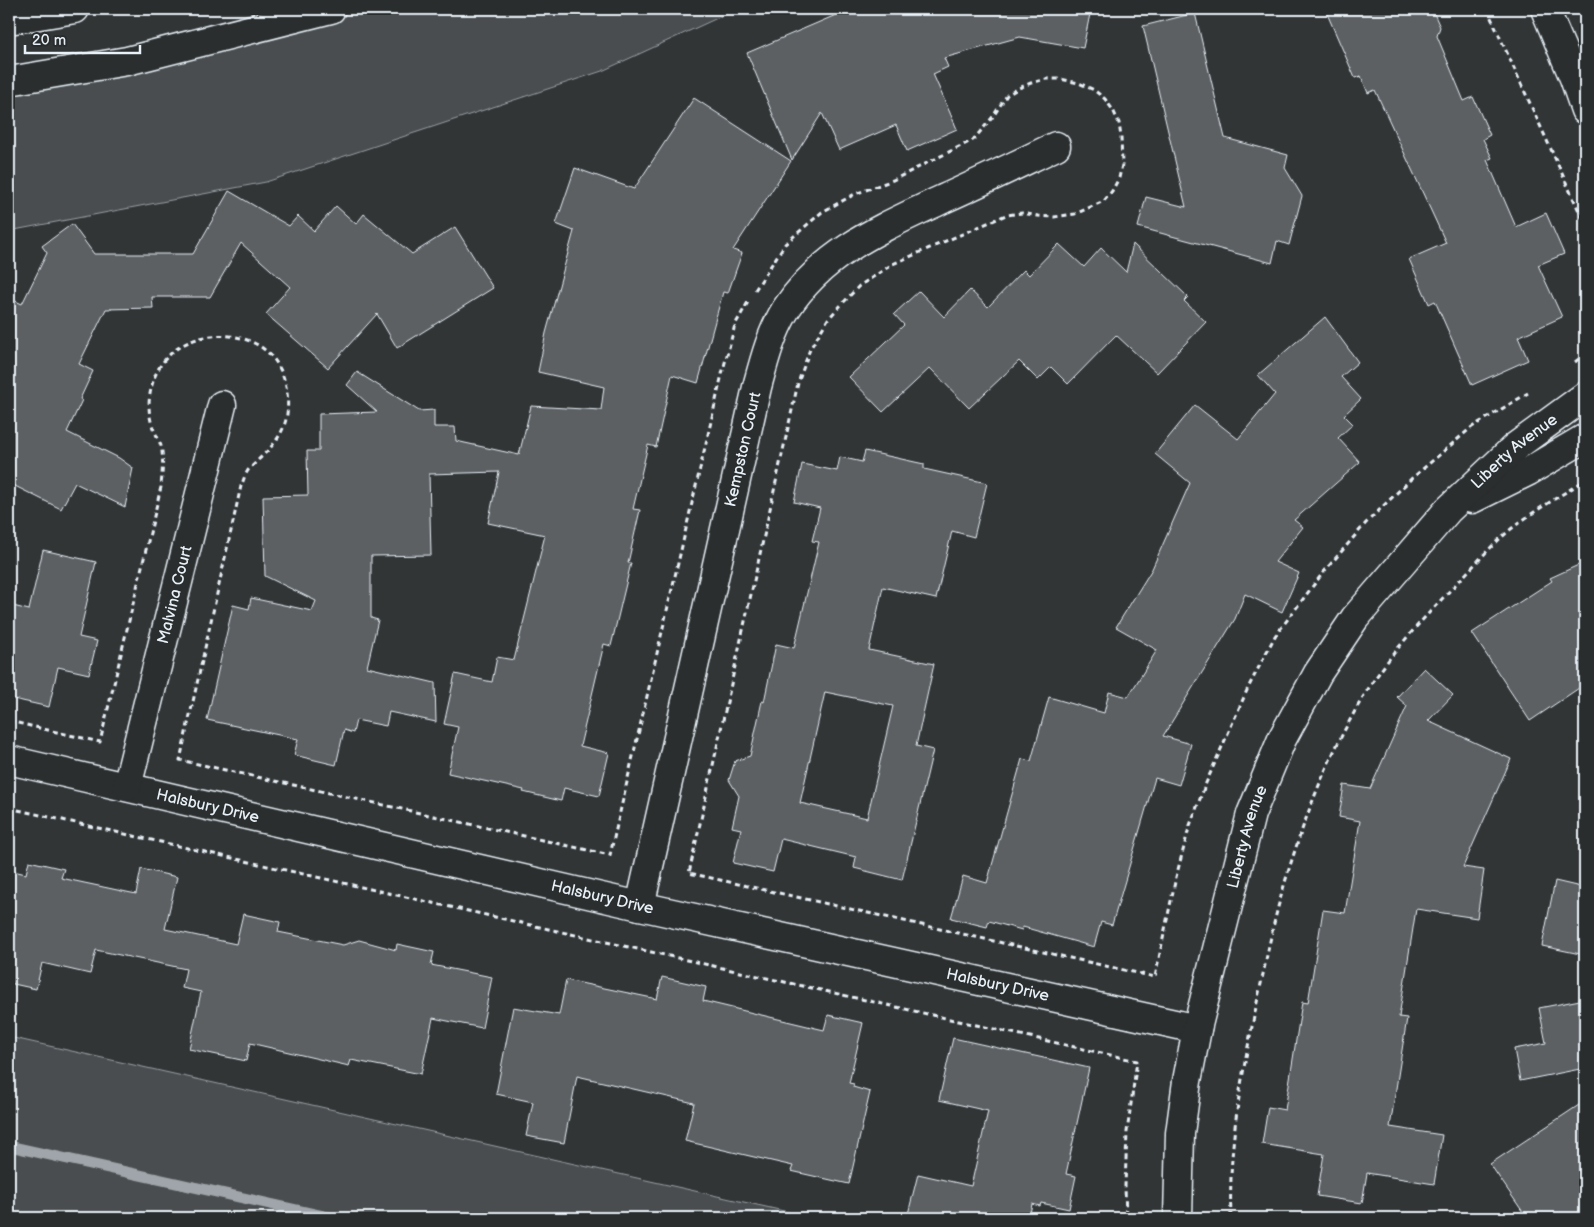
<svg xmlns="http://www.w3.org/2000/svg" width="1594" height="1227" font-family="'Balsamiq Sans',sans-serif">
<rect width="100%" height="100%" fill="#323536"/>
<filter id="ink" filterUnits="userSpaceOnUse"><feTurbulence type="fractalNoise" baseFrequency=".02" numOctaves="2"/><feDisplacementMap in="SourceGraphic" scale="10" xChannelSelector="R" yChannelSelector="G"/><feConvolveMatrix kernelMatrix="1 2 1 2 8 2 1 2 1" color-interpolation-filters="sRGB"/></filter>
<g filter="url(#ink)">
<!-- green -->
<path fill="#494d4f" stroke="#989fa4" d="M331 9H737L602 71 266 182 9 231V81Z
M9 1037 815 1218H9Z"/>
<g fill="none" stroke-linecap="round" stroke-linejoin="round">
<!-- stream -->
<path stroke="#9fa5aa" stroke-width="11" d="M9 1146 333 1218"/>
</g>
<!-- building -->
<path fill="#5c6063" stroke="#e8f1f8" fill-rule="evenodd" d="M850 9H1091L1083 48 1020 37 944 58 948 67 933 74 957 129 907 151 896 125 839 150 822 113 792 160 747 53Z
M1325 9H1432L1440 27 1437 36 1464 101 1473 97 1490 135 1483 139 1492 158 1487 160 1516 227 1546 213 1564 254 1538 265 1562 317 1518 337 1528 360 1472 385 1435 301 1429 304 1409 259 1446 243 1375 90 1368 93 1361 76 1355 78Z
M1195 13 1225 138 1288 155 1285 168 1302 196 1289 245 1277 241 1272 263 1138 227 1146 197 1186 207 1143 26Z
M694 98 791 161 733 250 742 253 728 293 723 292 698 383 672 375 656 447 648 445 633 509 640 510 628 563H631L611 646 604 644 580 746 609 753 599 796 564 788 561 801 523 792 524 790 448 773 458 727 444 724 455 674 492 682 497 657 514 660 545 535 488 523 499 472 429 474 431 555 371 556V618L378 620 367 667 435 683 436 722 389 712 386 726 356 720 353 733 344 730 336 765 294 755 298 739 207 720 233 605 249 609 251 598 312 611 316 601 265 576 263 496 308 495 307 451H319V414L377 412 347 385 357 372 419 411 434 410V427H455L456 441 519 455 531 406 601 410 604 387 538 372 546 333 574 231 556 224 575 168 634 189Z
M229 191 289 226 298 216 314 231 336 206 356 224 364 214 412 254 455 227 493 288 397 348 377 314 328 368 266 314 290 287 241 243 210 297H152L153 308 106 309 79 364 93 371 80 399 82 400 67 432 119 458 133 468 125 507 75 483 61 509 9 483V298L22 304 47 253 42 246 72 224 94 254H193Z
M1059 244 1084 267 1101 248 1126 272 1133 244 1188 297 1184 301 1206 322 1157 373 1116 335 1068 384 1051 367 1038 380 1019 361 969 408 930 368 883 412 849 377 904 325 894 314 919 291 944 317 970 290 988 307 1024 270 1029 275Z
M1325 317 1358 362 1341 377 1361 399 1344 415 1353 424 1338 438 1360 462 1294 520 1303 527 1275 562 1299 573 1282 612 1245 594 1235 619 1163 736 1191 744 1179 785 1155 778 1112 925 1101 922 1094 947 1023 927 1022 930 989 921 987 927 951 918 963 876 987 883 1022 759 1031 761 1049 697 1104 713 1109 692 1128 697 1157 650 1116 627 1152 569 1190 483 1155 454 1195 405 1238 439 1275 394 1258 375Z
M865 451 924 464V469L987 483 974 537 952 531 936 599 883 587 869 650 934 664 916 746 933 750 902 880 854 868 856 857 781 839 773 872 733 863 741 829 732 827 739 796 729 780 735 761 750 756 762 701 764 702 776 644 794 648 819 542 812 541 820 508 794 502 802 464 837 471 840 457 862 462ZM825 692 893 706 867 818 800 803Z
M43 550 96 562 79 637 97 641 89 674 58 667 49 707 9 698V605L29 610Z
M1585 562V684L1530 721 1472 633 1552 581 1550 578Z
M1424 668 1453 695 1428 721 1511 759 1463 867 1484 870 1477 918 1416 909 1399 1017 1407 1018 1390 1127 1442 1135 1434 1184 1367 1173 1362 1203 1317 1196 1324 1154 1262 1144 1268 1107 1285 1110 1302 1002 1308 1003 1323 910 1345 913 1360 821 1339 817 1344 785 1370 789 1407 706 1397 697Z
M29 861 64 869 61 878 136 894 141 869 177 877 165 929 236 944 243 914 280 922 278 932 343 945 359 940 396 950 397 944 434 952 431 965 492 977 482 1028 433 1018 421 1074 351 1060 349 1066 250 1043 246 1061 189 1049 201 992 182 988 186 969 96 950 90 974 42 963 36 989 9 983V870L26 874Z
M1555 881 1585 888V955L1542 946Z
M662 977 706 987 703 1001 824 1030 828 1015 863 1023 849 1083 854 1084 853 1087 870 1092 849 1184 791 1171 793 1166 685 1141 694 1103 577 1076 564 1143 526 1136 533 1102 496 1094 513 1007 559 1015 566 980 657 999Z
M1585 999V1068L1520 1081 1514 1049 1546 1043 1539 1008Z
M953 1038 1089 1068 1066 1174 1076 1176 1069 1209 1041 1203 1040 1206 1032 1204 1029 1218H907L918 1174 971 1186 988 1111 939 1100Z
M1585 1101V1218H1527L1490 1164Z"/>
<g fill="none" stroke-linecap="round" stroke-linejoin="round">
<defs>
<g id="street">
<path d="M1545 9 1574 78 1585 110"/>
<path d="M1472 499 1529 471 1585 438"/>
<path id="s1" d="M9 760 640 906 1197 1029"/>
<path id="s2" d="M127 787 222 405"/>
<path id="s3" d="M640 906 757 387C764 361 771 333 786 309 824 251 882 228 943 199 981 182 1018 164 1056 146"/>
<path id="s4" d="M1178 1218 1180 1133 1187 1081 1197 1029 1251 814 1282 739 1318 673 1355 618 1448 510 1515 447 1585 396"/>
</g>
<path id="primary" d="M9 20 75 9
M9 81 127 61 331 9"/>
</defs>
<!-- street casing -->
<use href="#street" stroke="#e8f1f8" stroke-width="31"/>
<!-- primary casing -->
<use href="#primary" stroke="#e8f1f8" stroke-width="31"/>
<!-- path -->
<path stroke="#e8f1f8" stroke-width="3" stroke-dasharray="5 4" stroke-linecap="butt" d="M1487 9 1585 224
M755 290 785 244 822 212 855 194 893 180 973 140 992 118 1007 95 1019 88 1031 83 1046 79H1060L1079 83 1094 90 1105 99 1113 110 1119 123 1121 137 1122 165 1119 178 1112 191 1104 201 1075 214 1054 217 1038 216 1022 213 1006 215 893 264 859 286 828 319 810 349 798 383 689 873 1155 977 1176 877 1189 828 1206 783 1248 688 1275 636 1322 574 1366 523 1411 479 1472 427 1528 393
M1575 362 1585 354
M9 721 100 742 161 487C162 473 164 459 161 446 159 440 156 434 153 428 147 411 148 394 155 376 171 336 226 324 261 347 283 362 290 390 287 414 284 435 271 448 257 461 254 465 249 468 247 472 244 477 243 482 241 486L180 760 610 855 723 370 735 325 748 302
M9 808 1137 1061 1127 1132 1125 1186 1126 1218
M1231 1218C1228 1140 1243 1069 1259 993 1266 961 1272 928 1281 896 1301 826 1327 756 1365 694 1390 653 1425 617 1458 582 1473 567 1487 550 1503 536 1526 515 1559 497 1585 480"/>
<!-- street -->
<use href="#street" stroke="#2a2d2e" stroke-width="28"/>
<!-- primary -->
<use href="#primary" stroke="#2a2d2e" stroke-width="28"/>
</g>
</g>
<g text-anchor="middle" dominant-baseline="central" stroke-width="4" stroke-linejoin="round" paint-order="stroke">
<!-- street labels -->
<g font-size="16" fill="#e8f1f8" stroke="#2a2d2e">
<text stroke="none"><textPath href="#s3" startOffset="468">Kempston Court</textPath></text>
<text stroke="none"><textPath href="#s4" startOffset="866">Liberty Avenue</textPath></text>
<text stroke="none"><textPath href="#s2" startOffset="198">Malvina Court</textPath></text>
<text stroke="none"><textPath href="#s1" startOffset="204">Halsbury Drive</textPath></text>
<text stroke="none"><textPath href="#s4" startOffset="389">Liberty Avenue</textPath></text>
<text stroke="none"><textPath href="#s1" startOffset="609">Halsbury Drive</textPath></text>
<text stroke="none"><textPath href="#s1" startOffset="1014">Halsbury Drive</textPath></text>
</g>
</g>
<!-- margin -->
<rect width="1594" height="1227" fill="none" stroke="#2a2d2e" stroke-width="30"/>
<rect x="15" y="15" width="1564" height="1197" fill="none" stroke="#e8f1f8" stroke-width="2" filter="url(#ink)"/>
<!-- scale -->
<path d="M25 45v8h115v-8" fill="none" stroke="#e8f1f8" stroke-width="2.5"/>
<text x="32" y="45" font-size="15" fill="#e8f1f8" stroke="#2a2d2e" stroke-width="4" paint-order="stroke">20 m</text>
</svg>
